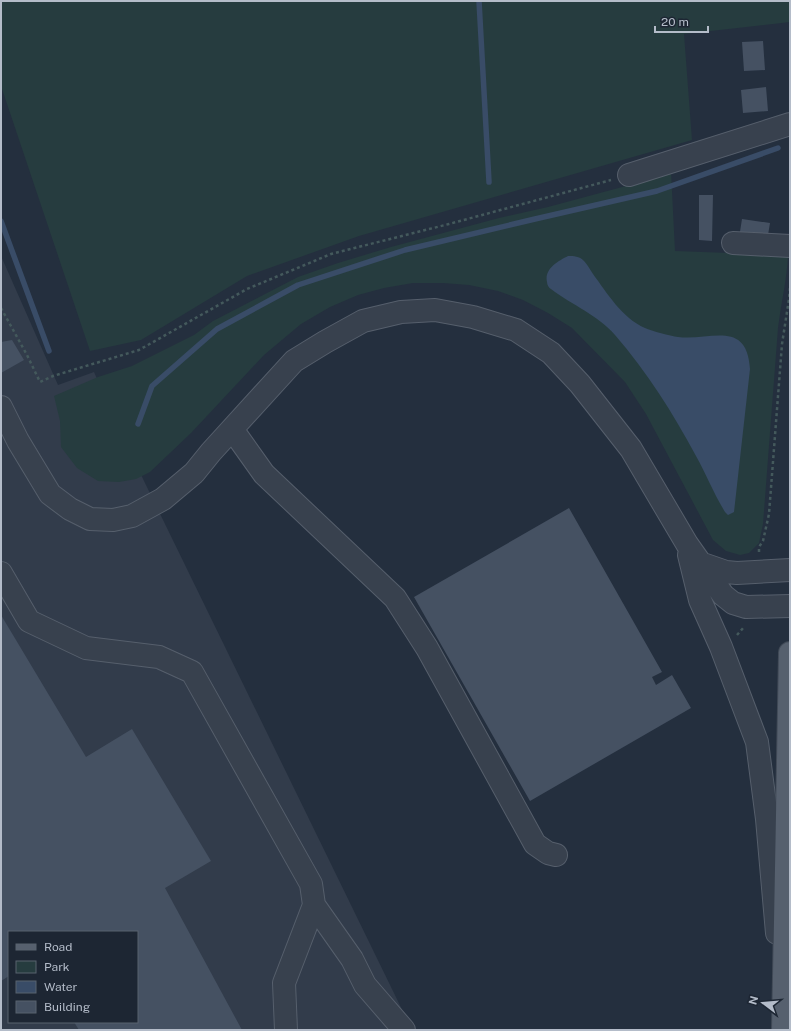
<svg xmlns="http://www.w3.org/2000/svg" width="791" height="1031" font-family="'Public Sans',sans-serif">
<rect width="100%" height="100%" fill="#242f3e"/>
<!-- airport -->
<path fill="#323c4b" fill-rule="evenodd" d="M1 256 58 385 94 372 124 440 412 1030H1ZM9 932H137V1022H9Z"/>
<!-- green -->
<path fill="#263c3f" d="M1 1H790V22L684 34 692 140 359 236 247 276 141 340 90 351 1 86Z
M671 171 675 251 788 255C787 279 781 303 778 328L763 524 759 543 749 553 740 555 726 551 713 540 646 414 625 382 572 328 548 313 523 300 498 291 469 285 443 283H413L384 288 358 295 330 307 301 324 264 355 191 433 150 472 136 479 119 482 98 481 77 468 61 447 60 421 54 396 98 377 132 366 194 335 213 321 298 277 338 263 391 247 499 218 548 207 626 186Z"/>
<!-- water -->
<path fill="#394c67" d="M568 256C574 256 579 256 584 261 588 265 590 270 593 274 607 293 622 318 645 328 652 331 670 336 678 337 710 341 747 319 750 369L734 512 728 515 725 512C714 494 706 474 696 456 673 413 647 372 615 335 598 315 572 305 551 289 549 288 547 285 547 282 544 269 558 261 568 256Z"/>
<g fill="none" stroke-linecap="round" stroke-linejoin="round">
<!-- stream -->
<path stroke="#394c67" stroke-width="5.5" d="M479 1 489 182
M1 221 49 351
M138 424 152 386 217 329 298 285 405 250 535 219 657 191 778 148"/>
</g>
<!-- building -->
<path fill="#455162" d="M763 41 765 70 744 71 742 42Z
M766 87 768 111 743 113 741 90Z
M699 195H713L712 241 699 240Z
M742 219 770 223 767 241 739 238Z
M12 340 24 360 1 373V342Z
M569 508 662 672 652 677 656 685 672 675 691 708 530 801 414 597Z
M1 615 86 757 132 729 211 861 165 888 242 1030H79L74 1022H137V932H9V976L1 981Z"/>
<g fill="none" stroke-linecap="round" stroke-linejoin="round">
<defs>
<path id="minor" d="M629 175 790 124
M733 243 790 246
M1 407 18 441 50 494 70 509 90 519 113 520 132 516 163 499 194 473 211 452 294 361 325 342 363 321 401 312 435 310 473 317 516 330 551 353 580 384 631 449 687 544 723 595 733 603 746 607 790 606
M232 429 264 474 395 598 427 648 535 844 548 853 556 855
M689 555 700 600 721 647 757 742 767 819 777 933
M700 563 726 572 737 573 790 570
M1 573 29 621 86 648 159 657 192 672 311 884 314 905 284 983 286 1030
M314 905 352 959 365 985 404 1030"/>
<path id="major" d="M783 1030 790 653"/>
</defs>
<!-- minor casing -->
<use href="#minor" stroke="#565f6c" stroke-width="24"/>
<!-- major casing -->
<use href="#major" stroke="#414a57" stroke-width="24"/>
<!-- path -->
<path stroke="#44595c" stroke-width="2.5" stroke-dasharray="3 3" stroke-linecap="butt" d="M1 308 27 355 40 382 53 376 139 350 247 289 331 254 449 224 611 180
M759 552V547L763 541 769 514 782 344 789 299 790 288
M737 635 744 627"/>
<!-- minor -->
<use href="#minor" stroke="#38414e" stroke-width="22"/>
<!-- major -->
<use href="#major" stroke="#56606e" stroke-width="22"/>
</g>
<!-- border -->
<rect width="791" height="1031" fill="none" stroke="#b4bcc9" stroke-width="4"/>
<!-- legend -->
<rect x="8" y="931" width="130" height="92" fill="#1d2633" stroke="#59626f"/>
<rect x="16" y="944" width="20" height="6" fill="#56606e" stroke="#59626f"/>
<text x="44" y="951" font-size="12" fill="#b4bcc9">Road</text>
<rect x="16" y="961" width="20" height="12" fill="#263c3f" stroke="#59626f"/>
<text x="44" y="971" font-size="12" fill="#b4bcc9">Park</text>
<rect x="16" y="981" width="20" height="12" fill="#394c67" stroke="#59626f"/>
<text x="44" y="991" font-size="12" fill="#b4bcc9">Water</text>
<rect x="16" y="1001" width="20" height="12" fill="#455162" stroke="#59626f"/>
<text x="44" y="1011" font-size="12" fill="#b4bcc9">Building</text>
<!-- north arrow -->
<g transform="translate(763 1003) rotate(286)" stroke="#1d2633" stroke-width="3" paint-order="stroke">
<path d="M0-3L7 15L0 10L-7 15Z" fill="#b4bcc9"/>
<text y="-6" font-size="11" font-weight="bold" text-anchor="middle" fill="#b4bcc9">N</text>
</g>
<!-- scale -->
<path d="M655 26v6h53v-6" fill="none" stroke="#b4bcc9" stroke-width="2"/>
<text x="661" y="26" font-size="12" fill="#b4bcc9" stroke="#1d2633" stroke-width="3" paint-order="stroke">20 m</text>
</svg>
